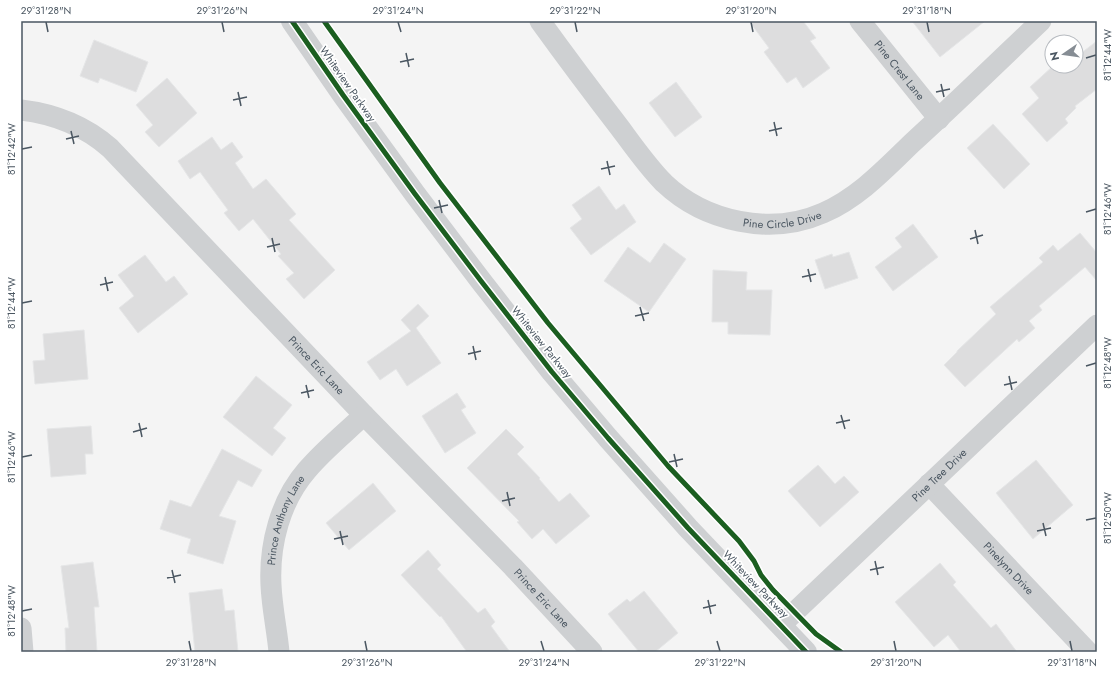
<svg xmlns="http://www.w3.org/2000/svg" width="1118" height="673" font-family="Jost,sans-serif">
<rect width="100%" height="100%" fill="#f4f4f4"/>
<!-- building -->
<path fill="#ddddde" stroke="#e5e6e7" d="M749 21H803L816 38 810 41 830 68 803 88 796 77 787 83 764 52 769 48Z
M912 21H985L940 57Z
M94 40 148 62 136 92 100 78 98 83 80 76Z
M1097 41V89L1075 106 1076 108 1065 119 1068 123 1047 142 1022 114 1039 98 1030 87 1053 66H1076V57Z
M167 78 197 113 159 147 145 132 153 125 136 105Z
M676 82 702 117 675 137 649 103Z
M993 124 1030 164 1004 189 967 148Z
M212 137 221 150 232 142 243 157 235 163 253 189 266 179 296 214 289 220 335 270 304 299 286 279 294 273 278 256 281 254 253 219 239 231 224 213 228 210 200 172 190 179 178 161Z
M599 186 616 210 624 204 636 222 591 255 570 228 582 219 572 205Z
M913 224 938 257 893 291 875 267 902 247 895 238Z
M1080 233 1097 253V281L1085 267 1039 306 1042 310 1029 321 1035 328 1019 342 1017 339 965 387 944 365 957 352V351L996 314 990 307 1043 262 1039 258 1053 245 1058 251Z
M664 243 686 259 649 312 604 281 628 247 650 263Z
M849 252 858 278 825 289 815 260 832 254 833 257Z
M145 255 166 282 174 276 188 294 138 333 119 308 134 296 118 275Z
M713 270 747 272 746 290H772L770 335 728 334V322H712Z
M418 304 429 316 416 328 441 363 407 386 396 369 380 380 367 362 411 331 401 320Z
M84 330 88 379 35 384 33 361 45 360 43 334Z
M256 376 292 405 273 428 286 438 272 456 223 417Z
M457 393 466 407 461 410 476 433 445 453 422 416Z
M91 426 93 454H85L86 474 51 477 47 429Z
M506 429 524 447 517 454 540 478 539 479 559 502 570 493 590 516 556 544 543 529 532 539 517 522 519 521 467 468Z
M222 449 262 470 252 487 238 480 219 516 236 521 223 564 187 553 191 539 160 529 170 500 191 507Z
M1036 460 1073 505 1033 539 996 493Z
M818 465 835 484 844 476 859 492 820 527 788 491Z
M373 483 396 511 349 550 326 523Z
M428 550 441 565 437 569 478 613 485 608 495 622 491 626 510 652H467L441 616 440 617 401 575Z
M93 562 99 607H94L97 652H66L65 628H69L61 566Z
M940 563 956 582 953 585 991 628 996 624 1017 652H961L948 635 934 647 895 602Z
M222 589 225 611 234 610 238 652H195L189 593Z
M644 591 678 633 655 652H639L608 614 627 599 630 602Z"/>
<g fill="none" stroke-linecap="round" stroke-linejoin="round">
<!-- minor -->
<g stroke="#ced0d2" stroke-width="21">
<path id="s1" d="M540 21C566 57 593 93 620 128 634 147 648 167 664 183 705 222 771 236 823 213 858 198 885 169 912 143 956 103 998 62 1041 21"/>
<path id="s2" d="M860 21 939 119"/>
<path id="s3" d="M21 110C55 114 85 126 110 148L364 415 513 567 592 652"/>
<path id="s4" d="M929 484 1088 652"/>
<path id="s5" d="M781 625 1097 325"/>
<path d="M21 628 23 652"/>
<path id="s6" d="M279 652C277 630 272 608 271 585 269 545 280 501 307 470 324 450 345 433 364 415"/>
</g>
<!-- tertiary -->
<path stroke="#ced0d2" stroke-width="22" d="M292 21 343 95 415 194 481 281 552 372 608 438 688 528 806 652"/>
<defs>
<path id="cycleway" d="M292 21 343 95 415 194 481 281 552 372 608 438 688 528 806 652
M324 21 440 183 548 323 668 466 739 541 754 561 761 575 773 590 816 634 841 652"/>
</defs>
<!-- cycleway casing -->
<use href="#cycleway" stroke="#fff" stroke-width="8"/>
<!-- cycleway -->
<use href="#cycleway" stroke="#1b5e20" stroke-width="5"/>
</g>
<!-- ticks -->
<path fill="none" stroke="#4a5661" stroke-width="1.5" d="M46 22 48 32M222 22 224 32M398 22 401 32M575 22 577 32M751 22 753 32M927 22 929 32M406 53 409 67M1086 58 1096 55M400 62 414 59M941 84 944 97M238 92 241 106M936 92 950 89M233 100 247 97M774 122 777 136M71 131 74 144M769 131 782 128M66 139 79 136M22 149 32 147M607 161 610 175M601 169 615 166M439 200 442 213M434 208 448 205M1086 212 1096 209M975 230 978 244M272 238 275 252M970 239 983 235M267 247 280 244M808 269 811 282M105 277 108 291M802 277 816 274M100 285 113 282M22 303 32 301M640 307 644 321M635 316 649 313M473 346 476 360M468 354 481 351M1086 366 1096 363M1009 376 1012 390M306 385 309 398M1004 385 1017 382M301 393 314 390M841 415 845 429M139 423 142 437M836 423 850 420M133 432 147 428M674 454 677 467M22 457 32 455M669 462 683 459M507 492 510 506M502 501 515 498M1086 520 1096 518M1043 523 1046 536M340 531 343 545M1037 531 1051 528M334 539 348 536M875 561 878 575M172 570 175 583M870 570 884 567M167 578 181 575M708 600 711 614M703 608 716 605M22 611 32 609M189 641 191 651M365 641 367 651M541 641 544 651M717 641 720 651M894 641 896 651M1070 641 1072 651"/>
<g text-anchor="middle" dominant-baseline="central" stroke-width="3.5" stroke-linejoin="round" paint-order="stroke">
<!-- street labels -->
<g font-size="11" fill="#4a5661" stroke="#fff">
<text stroke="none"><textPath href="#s2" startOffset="63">Pine Crest Lane</textPath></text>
<text transform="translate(348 84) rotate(55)">Whiteview Parkway</text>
<text stroke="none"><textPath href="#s1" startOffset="333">Pine Circle Drive</textPath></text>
<text transform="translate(542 342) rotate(51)">Whiteview Parkway</text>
<text stroke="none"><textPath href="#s3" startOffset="398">Prince Eric Lane</textPath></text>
<text stroke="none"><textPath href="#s5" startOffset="218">Pine Tree Drive</textPath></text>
<text stroke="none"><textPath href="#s6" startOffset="135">Prince Anthony Lane</textPath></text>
<text stroke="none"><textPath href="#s4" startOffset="116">Pinelynn Drive</textPath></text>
<text transform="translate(756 584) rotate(46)">Whiteview Parkway</text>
<text stroke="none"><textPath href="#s3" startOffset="722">Prince Eric Lane</textPath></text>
</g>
</g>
<!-- border -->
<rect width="1118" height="673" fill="none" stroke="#ffffff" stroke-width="44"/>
<!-- north arrow -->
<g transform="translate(1064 54) rotate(257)"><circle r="19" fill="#ffffff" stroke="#b7bbc0"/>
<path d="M0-3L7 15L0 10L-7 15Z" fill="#868d94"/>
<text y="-6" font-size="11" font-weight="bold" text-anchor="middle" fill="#4a5661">N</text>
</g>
<rect x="22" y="22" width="1074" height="629" fill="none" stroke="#4a5661" stroke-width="1.5"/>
<g font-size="10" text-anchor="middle" fill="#4a5661">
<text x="46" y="14">29°31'28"N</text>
<text x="222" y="14">29°31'26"N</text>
<text x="398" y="14">29°31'24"N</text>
<text x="575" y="14">29°31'22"N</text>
<text x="751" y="14">29°31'20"N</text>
<text x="927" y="14">29°31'18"N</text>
<text transform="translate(1107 55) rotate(-90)" y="4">81°12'44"W</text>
<text transform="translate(11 149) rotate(-90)" y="4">81°12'42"W</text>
<text transform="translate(1107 209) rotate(-90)" y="4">81°12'46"W</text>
<text transform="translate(11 303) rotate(-90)" y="4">81°12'44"W</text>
<text transform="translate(1107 363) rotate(-90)" y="4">81°12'48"W</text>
<text transform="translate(11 457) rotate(-90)" y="4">81°12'46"W</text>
<text transform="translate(1107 518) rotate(-90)" y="4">81°12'50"W</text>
<text transform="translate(11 611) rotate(-90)" y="4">81°12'48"W</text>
<text x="191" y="666">29°31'28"N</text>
<text x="367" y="666">29°31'26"N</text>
<text x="544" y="666">29°31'24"N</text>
<text x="720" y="666">29°31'22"N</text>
<text x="896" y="666">29°31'20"N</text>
<text x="1072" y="666">29°31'18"N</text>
</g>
</svg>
